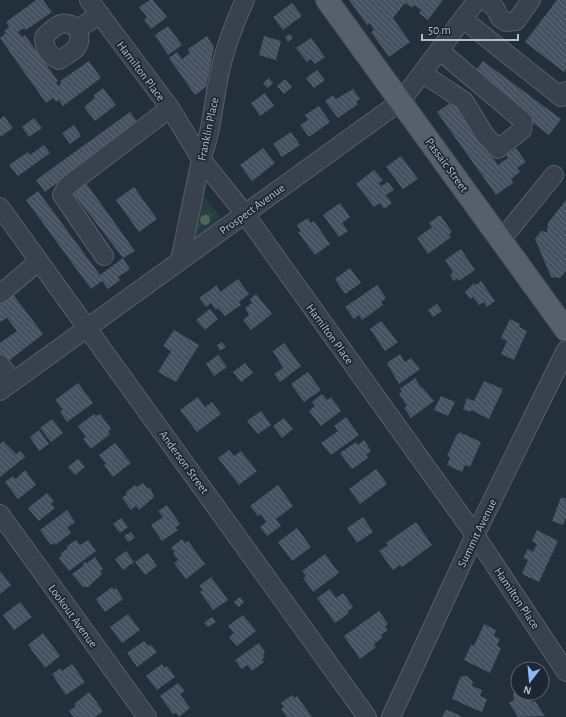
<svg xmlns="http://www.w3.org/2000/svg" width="566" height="717" font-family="'Alegreya Sans',sans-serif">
<defs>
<pattern id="grass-tufts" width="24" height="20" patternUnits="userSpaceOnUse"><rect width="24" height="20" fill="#273d3f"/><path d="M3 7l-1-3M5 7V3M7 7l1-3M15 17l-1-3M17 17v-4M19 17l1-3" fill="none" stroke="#445759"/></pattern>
<pattern id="building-back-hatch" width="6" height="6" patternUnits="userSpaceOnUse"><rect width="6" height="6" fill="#465260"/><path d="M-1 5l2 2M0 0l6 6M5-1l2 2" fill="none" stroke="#5e6975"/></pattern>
</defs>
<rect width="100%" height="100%" fill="#242f3c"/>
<!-- grass -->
<path fill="url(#grass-tufts)" d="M202 194 221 218 220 222 194 240 192 239 198 220Z"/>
<!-- building -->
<path fill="url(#building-back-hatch)" d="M36 0H43L52 12 26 30 24 28 18 32 22 37 25 35 58 81 56 82 58 86 61 84 60 81 89 61 101 78 63 106 59 100 56 102 53 98 46 103 0 38 6 33 4 31 9 27 6 22Z
M150 0H153L167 17 151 29 144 20 147 17 139 7Z
M349 0H443L428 20 419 13 421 10 414 5 412 8 405 3 393 18 410 42 389 57 371 32 374 30 370 23 367 25Z
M557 0H566V69L564 72 525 42Z
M292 3 302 16 283 30 273 17Z
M168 26 182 45 168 55 155 35Z
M290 34 293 38 288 42 285 37Z
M207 36 214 47 206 87 195 95 169 58 177 52 182 59 190 53 188 49Z
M264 36 281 41 276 60 259 55Z
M311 38 325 57 315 64 311 59 307 62 296 48Z
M483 61 561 119 549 135 471 76Z
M317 70 325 80 314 88 306 78Z
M269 78 273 83 268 88 263 83Z
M285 79 292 87 284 94 277 86Z
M103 88 116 105 95 121 84 107 95 98 93 96Z
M353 89 360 99 356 102 358 104 338 118 325 101 333 95 336 99Z
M265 93 274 106 260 116 251 103Z
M453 101 498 165 508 158 506 155 516 148 526 162 517 168 520 172 511 179 513 183 496 195 437 112Z
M319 106 330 122 309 137 300 125 308 120 305 115Z
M130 112 138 123 45 192 36 180Z
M4 116 13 128 0 137V119Z
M34 118 42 128 29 137 22 127Z
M74 125 81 136 70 144 62 133Z
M291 132 300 145 282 157 273 144Z
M44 145 50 153 18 176 9 165 28 152 30 155Z
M263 148 275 163 252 181 240 165Z
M401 156 418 179 403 189 386 167Z
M374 170 383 180 379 183 381 186 388 182 394 190 386 195 392 203 384 209 380 203 374 207 356 184Z
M86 183 135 251 123 258 73 193Z
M134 187 157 219 139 232 116 200Z
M38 191 100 275 123 258 130 269 118 277 120 280 108 289 102 281 91 289 26 200Z
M566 200V271L560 278 551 277 535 239 541 231 547 232 548 223Z
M340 203 350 217 342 223 348 231 339 237 323 215Z
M440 215 452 232 449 234 451 237 428 254 417 238 432 227 429 223Z
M308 218 311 223 314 221 330 244 315 255 298 232 301 231 297 225Z
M461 249 475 270 459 281 458 278 454 281 450 275 453 272 445 260Z
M350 268 361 283 345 294 335 279Z
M238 279 249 294 239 302 241 305 225 316 218 308 216 310 211 303 206 307 199 298 217 285 220 292Z
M481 281 495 301 487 307 484 302 479 305 473 297 470 299 465 292 474 283 476 285Z
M377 285 386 298 381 302 383 305 362 320 359 315 354 319 345 307Z
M12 293 43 334 6 363 0 355V343L17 331 7 318 0 322V302Z
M256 294 272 314 251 330 243 320 249 315 245 308 252 303 250 299Z
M437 304 442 311 433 317 428 310Z
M210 309 218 319 205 330 196 320Z
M510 319 520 324 519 327 527 331 514 360 501 354 507 341 501 338Z
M381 321 398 342 385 351 370 329Z
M174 330 199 345 176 382 158 372 171 351 163 346Z
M222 342 226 347 220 351 217 345Z
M284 343 301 366 280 382 274 374 283 368 273 351Z
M400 354 405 362 411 358 420 369 399 384 387 363Z
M218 355 227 367 214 376 206 364Z
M245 363 253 373 241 382 233 372Z
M308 372 321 390 304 402 291 384Z
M415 378 420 386 417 389 421 386 434 401 411 418 404 408 407 406 399 394 402 391 400 389Z
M484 381 503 389 489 419 471 410 470 412 463 409 467 398 474 401Z
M78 383 93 403 67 422 60 412 63 410 55 400Z
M322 394 327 400 331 397 341 411 321 426 309 411 315 406 312 402Z
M441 396 455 402 448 416 434 410Z
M198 397 205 407 212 402 221 414 197 432 180 410Z
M261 411 271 425 258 434 247 421Z
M94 414 96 416 100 414 111 429 108 432 110 434 91 449 83 439 86 437 78 426Z
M346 417 359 435 331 455 321 443 338 431 334 426Z
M284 418 293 429 282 438 273 426Z
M52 419 63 433 51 442 40 428Z
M39 430 49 444 39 451 30 437Z
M459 432 481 442 470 467 465 465 462 472 447 465 450 457 447 456 457 434 458 435Z
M364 440 371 451 366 455 368 458 352 469 340 453 356 442 358 445Z
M3 441 16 454 20 451 25 457 0 477V444Z
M115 443 131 463 113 477 104 465 106 464 99 455Z
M229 450 234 456 241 451 257 471 239 485 218 458Z
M78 459 85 467 75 475 68 467Z
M376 469 387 484 360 504 349 489Z
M25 470 36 485 18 499 5 482 13 476 16 479Z
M143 483 148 489 150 487 154 497 139 510 136 506 131 510 122 498 127 494 126 492 135 485 137 487Z
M278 485 293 506 276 519 281 526 267 536 260 527 266 522 261 514 258 516 250 506Z
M47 493 54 501 51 504 55 508 39 521 28 508Z
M561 497 566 499V518L563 525 552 521Z
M167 505 180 524 175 528 178 530 162 541 151 525 163 517 158 511Z
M67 510 75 522 67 528 71 533 55 545 54 543 51 545 40 530Z
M363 517 373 532 357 543 347 528Z
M121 518 128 527 120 533 113 524Z
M416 522 432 545 402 567 400 565 393 570 379 551 388 545 386 543Z
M297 528 311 547 292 561 278 542Z
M537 530 558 541 539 582 522 574 528 560 523 558 528 549 533 552 537 544 532 541Z
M131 532 135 538 128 542 124 536Z
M182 539 185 543 188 541 205 564 186 579 174 563 178 560 173 553 175 552 171 548Z
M76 540 80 545 88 540 96 551 69 571 59 558 62 555 61 553 68 548 67 546Z
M126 551 134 562 123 570 115 559Z
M148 553 157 566 145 575 135 562Z
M325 554 339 573 313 592 303 578 306 576 302 571Z
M95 557 103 569 100 571 102 574 88 587H83L72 574 83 566 84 562 87 563Z
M0 571 11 585 0 594Z
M211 577 228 600 213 610 200 592 203 590 199 586Z
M112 587 114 590 116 588 123 599 105 612 96 599Z
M330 589 336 598 343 593 353 607 347 612 349 613 335 623 317 598Z
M240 597 244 602 239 607 234 602Z
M20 602 32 617 14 630 3 615Z
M379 611 388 624 385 626 388 630 381 635 383 637 374 644 376 647 360 659 344 636Z
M128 614 140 630 122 643 110 627Z
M243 615 256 631 237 646 229 637 234 633 228 626Z
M212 617 216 622 208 627 204 623Z
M484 624 496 630 494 636 500 639 497 646 501 648 490 673 464 660 471 645 474 646Z
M43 633 60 656 45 668 28 645Z
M144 641 148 646 151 645 157 652 137 667 127 653Z
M259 643 265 652 263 654 265 657 262 659 264 662 252 671 247 665 242 669 235 660Z
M72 664 85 682 66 695 52 674 61 668 62 671Z
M162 664 164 668 167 666 175 677 157 690 146 676Z
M462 676H467L473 682 472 686 482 690 480 696 487 699 482 712 452 699 459 680Z
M178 683 185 691 180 694 190 708 179 717 176 713 173 714 160 696Z
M518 690V693H527L533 702 535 701 545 716 518 717 509 703 514 700 513 694Z
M89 692 103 711 95 717H74L69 711 76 706 74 704Z
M292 695 295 698 297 696 312 717H287L281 709 284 707 281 703Z
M446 710 453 712 462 717H442Z"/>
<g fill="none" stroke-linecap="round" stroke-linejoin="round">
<defs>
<path id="minor" d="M89 0 170 108 201 159 245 214 475 535 566 672
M485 0 495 8 500 18 506 22 516 21 531 0
M463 19 561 97 566 91
M78 29C63 18 56 25 44 37 44 48 49 56 59 60 74 51 83 48 78 29L100 14
M422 73 464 101 485 135 498 149 522 130 523 121 439 50
M0 207 367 717
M501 240 554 175
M104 256 62 195 67 186 170 108
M180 261 201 159C211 135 213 107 218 81 223 53 233 26 245 0
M0 294 39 261
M0 364 13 382
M0 391 401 101 477 0
M0 514 147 717
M391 717 475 535 566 350"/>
<path id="major" d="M327 0 566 330"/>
</defs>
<!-- minor casing -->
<use href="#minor" stroke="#565f6b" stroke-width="20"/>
<!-- major casing -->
<use href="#major" stroke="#414a56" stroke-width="24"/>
<!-- minor -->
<use href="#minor" stroke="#38414d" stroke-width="18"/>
<!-- major -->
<use href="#major" stroke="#56606d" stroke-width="22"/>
</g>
<!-- trees -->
<circle fill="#4c695c" cx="205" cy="220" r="5"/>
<g text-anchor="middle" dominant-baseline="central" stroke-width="3.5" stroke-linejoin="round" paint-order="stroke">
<!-- street labels -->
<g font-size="12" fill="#b4bcc8" stroke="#1d2632">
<text transform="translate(141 71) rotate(53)">Hamilton Place</text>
<text transform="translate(208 129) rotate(-78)">Franklin Place</text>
<text transform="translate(447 165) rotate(54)">Passaic Street</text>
<text transform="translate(252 209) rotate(-36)">Prospect Avenue</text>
<text transform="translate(330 334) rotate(54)">Hamilton Place</text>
<text transform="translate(184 462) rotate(54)">Anderson Street</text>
<text transform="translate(477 533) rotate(-64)">Summit Avenue</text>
<text transform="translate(517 598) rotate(56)">Hamilton Place</text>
<text transform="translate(73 616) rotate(54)">Lookout Avenue</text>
</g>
</g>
<!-- north arrow -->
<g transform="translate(530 681) rotate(196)"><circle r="19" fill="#1d2632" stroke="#59626e"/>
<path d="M0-3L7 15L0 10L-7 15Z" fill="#8db6f4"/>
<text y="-6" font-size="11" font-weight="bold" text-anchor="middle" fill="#b4bcc8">N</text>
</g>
<!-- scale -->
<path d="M422 34v6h96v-6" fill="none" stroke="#b4bcc8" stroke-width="2"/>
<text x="428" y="34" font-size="12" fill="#b4bcc8" stroke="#1d2632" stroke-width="3" paint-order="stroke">50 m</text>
</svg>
